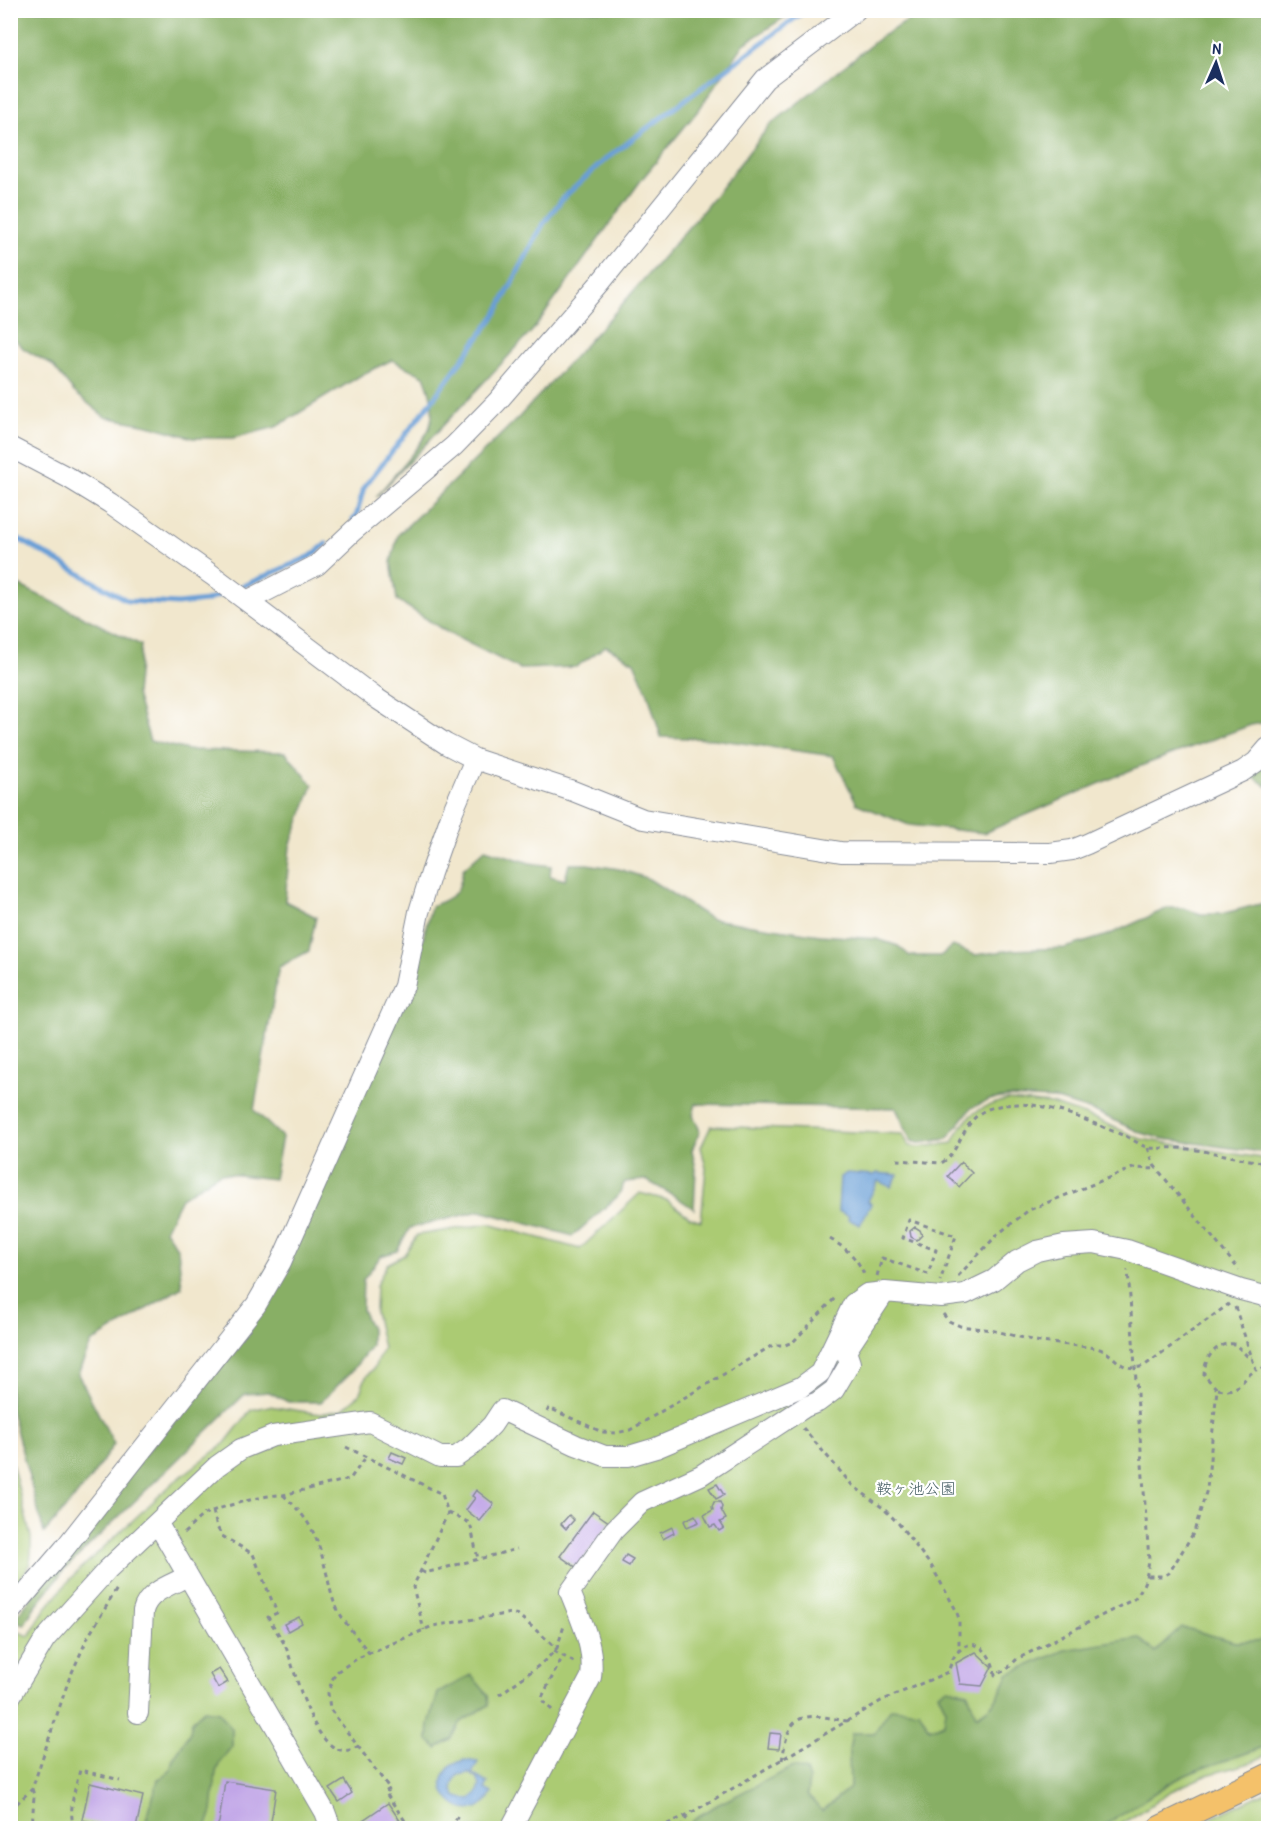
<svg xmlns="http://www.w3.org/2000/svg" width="1279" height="1839" font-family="'Patrick Hand','Klee One',sans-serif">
<rect width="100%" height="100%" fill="#fff"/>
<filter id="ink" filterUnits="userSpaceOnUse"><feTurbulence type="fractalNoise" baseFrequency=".0167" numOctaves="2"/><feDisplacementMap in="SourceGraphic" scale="12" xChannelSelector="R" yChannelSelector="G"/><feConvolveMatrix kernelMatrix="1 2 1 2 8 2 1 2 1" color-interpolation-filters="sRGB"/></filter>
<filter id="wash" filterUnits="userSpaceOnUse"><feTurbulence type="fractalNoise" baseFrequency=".008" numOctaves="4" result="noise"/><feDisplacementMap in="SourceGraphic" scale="24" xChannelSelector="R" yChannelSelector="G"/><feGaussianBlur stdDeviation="1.35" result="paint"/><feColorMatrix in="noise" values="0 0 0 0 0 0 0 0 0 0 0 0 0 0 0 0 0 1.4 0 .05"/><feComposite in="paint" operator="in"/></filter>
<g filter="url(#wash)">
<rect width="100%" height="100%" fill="#f1e7cd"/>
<!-- green -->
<path fill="#abcb73" stroke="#637d68" stroke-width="1.5" d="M1007 1100 1051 1104 1096 1119 1141 1139 1268 1159V1754L1250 1763 1207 1775 1169 1792 1144 1810 1114 1828H11V1629L29 1636 45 1609 74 1575 174 1482 225 1443 251 1410 269 1406 320 1414 341 1410 359 1395 366 1377 374 1368 383 1348 375 1312 376 1286 387 1264 404 1255 417 1235 488 1224 580 1249 640 1193 667 1200 690 1217 701 1221 706 1168 701 1147 711 1126 903 1134 909 1146 921 1147 953 1143C965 1114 978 1107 1007 1100Z
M10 1456 31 1537C32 1568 30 1567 11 1589Z
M1268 1791V1828H1190Z"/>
<!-- forest -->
<path fill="#88af65" stroke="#526f62" stroke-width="1.5" d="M10 11 11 10 794 11 744 44 700 108 642 179 533 330 376 497C387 483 427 440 430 426 435 408 431 393 424 376L392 360 363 374 276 427 233 438H193L148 425 105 417 74 392 52 365 24 349 11 336Z
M924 11H1268V722L1251 725 1138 767 984 833 909 825 857 804 833 756 714 739 661 737 648 694 634 662 606 646 576 667 520 669 448 633 397 600 391 562 398 535 520 416 618 309 706 207 769 126 882 36Z
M10 581 141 645 136 694 150 741 188 750 285 752 313 785 290 846 285 901 316 917 309 951 279 967 254 1110 282 1137 274 1179 220 1173 181 1198 165 1230 178 1249 182 1287 91 1343 78 1374 114 1444 89 1481 44 1533 10 1407Z
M1268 757V787L1248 773Z
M485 849 530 863 551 866 550 876 565 880 569 864H587L619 869 649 879 711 919 820 935 877 939 898 946 910 956H940L953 946 975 955 1012 950 1065 948 1108 935 1168 908H1183L1201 914H1221L1260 904 1268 905V1153L1164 1139 1141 1133 1098 1113 1054 1099 1008 1097 989 1100 971 1108 947 1139 920 1143 911 1141 896 1108 696 1104 693 1115 700 1131 692 1150 696 1169 694 1209 673 1195 646 1180 625 1182 618 1196 573 1236 480 1211 410 1228 397 1251 381 1256 363 1280 362 1310 371 1329V1346L351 1372 321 1402H288L269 1392 245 1394 65 1569 34 1608 24 1625 14 1619 229 1348 418 959 431 907C454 895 459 897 463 869Z
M1182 1627 1235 1642 1268 1640V1745C1235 1759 1196 1767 1165 1786 1142 1800 1122 1817 1098 1828H687L695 1818 717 1805 793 1767 806 1771 809 1780 807 1795 822 1811 850 1788 849 1751 852 1733H874L891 1708 919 1711 930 1729 944 1723 946 1709 938 1693 948 1688 968 1693 976 1716C996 1705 1000 1695 1008 1674L1065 1650 1139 1638 1155 1652Z
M471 1675 488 1695 489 1705 461 1722 451 1740 437 1748 428 1740 429 1724 438 1693Z
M204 1710 219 1712 232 1729V1746L220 1762 216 1772 212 1811 206 1828H144L158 1780 170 1771 173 1759 190 1732 192 1721Z"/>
<!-- water -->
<path fill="#699fd6" stroke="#42679a" stroke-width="1.5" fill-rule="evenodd" d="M847 1173 874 1175 877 1173 898 1175 891 1187 878 1181 868 1201 871 1204 860 1225 848 1219 849 1216 838 1211 840 1177Z
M464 1760 478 1762 472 1774 488 1783 485 1789 492 1793C468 1839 412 1777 464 1760ZM469 1773 477 1778 480 1785 478 1792 470 1800 457 1797C450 1789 452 1783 458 1775Z"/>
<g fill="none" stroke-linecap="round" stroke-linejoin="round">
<!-- stream -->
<path stroke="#699fd6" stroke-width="5" d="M353 520 356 517 364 487 428 406 496 314 543 224 563 198 607 158 806 10
M10 534 128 601 177 604 206 601 227 592
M238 588 311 556 326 544"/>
</g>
<g id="blocks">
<!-- building -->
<path fill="#c1a6e7" d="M961 1162 972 1173 959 1187 948 1176Z
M915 1227 920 1230 922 1235 917 1240 911 1237 910 1231Z
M392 1452 406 1458 403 1464 389 1458Z
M717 1484 724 1495 716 1499 709 1488Z
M476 1490 494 1504 480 1521 466 1510 475 1498 472 1496Z
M714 1502H720L722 1507 721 1510 726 1519 720 1522 724 1528 719 1531 715 1525 710 1527 704 1515 713 1510 712 1507Z
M593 1511 610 1523 577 1568 560 1556Z
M569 1515 574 1520 566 1529 561 1524Z
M695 1515 699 1522 687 1527 684 1521Z
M672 1527 674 1533 663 1539 660 1533Z
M626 1555 633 1559 629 1566 622 1562Z
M299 1617 302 1623 288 1631 284 1624Z
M976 1652 992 1667 982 1686 960 1684 956 1663Z
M219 1669 228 1682 218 1688 210 1674Z
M770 1733 781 1734 779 1749 768 1748Z
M344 1780 352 1793 339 1802 330 1789Z
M225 1781 276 1789 270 1828H216L219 1822Z
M90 1783 143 1796 136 1828H105L100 1827 101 1824 82 1820Z
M388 1803 405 1828H368L363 1820Z"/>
</g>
</g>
<g filter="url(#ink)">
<use href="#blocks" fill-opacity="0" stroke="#868b96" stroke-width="1.5"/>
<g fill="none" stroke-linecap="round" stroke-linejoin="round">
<defs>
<path id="minor" d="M10 447 69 478 110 503 212 575 373 696 446 744 475 759 573 791 643 819 841 852 1050 853 1072 850 1087 844 1243 771 1256 762 1268 748
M247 601 317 565 353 531 454 446 497 402 600 283 765 79 856 10
M158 1524 325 1812 331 1828
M10 1612 64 1549 256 1305 281 1262 404 986 419 912 431 873 452 813 475 759
M10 1697 45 1639 107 1570 217 1466 241 1449 273 1436 370 1422 440 1457H456L469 1448 492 1425 502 1410 576 1445 605 1456H629L656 1448 801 1387 820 1373 853 1304 867 1294 885 1292 941 1297 965 1294 994 1280 1017 1261 1037 1251 1064 1245 1094 1243 1127 1250 1241 1290 1268 1297
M138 1713 143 1611C148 1591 171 1585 188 1576
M511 1828 591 1677C595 1647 581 1620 570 1592L614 1530 642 1502 701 1475 805 1407 818 1402 834 1390 850 1363 846 1351 885 1292"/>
<path id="major" d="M1160 1828 1268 1776"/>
</defs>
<!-- minor casing -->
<use href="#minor" stroke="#868b96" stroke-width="22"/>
<!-- major casing -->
<use href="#major" stroke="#868b96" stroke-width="26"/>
<!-- path -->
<path stroke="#868b96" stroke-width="3" stroke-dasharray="4.5 4.5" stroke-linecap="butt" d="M1148 1148 1154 1165 1239 1270
M897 1160 941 1163C960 1154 962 1119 988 1109 1033 1093 1084 1120 1125 1136 1133 1139 1142 1147 1150 1148 1159 1149 1168 1147 1178 1148 1208 1150 1239 1159 1268 1163
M830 1239C846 1248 859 1259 865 1277
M877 1276 882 1258 928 1274 936 1250 903 1238 909 1220 956 1236 940 1281
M958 1276 998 1234 1029 1210 1133 1168 1157 1169
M1235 1307 1256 1370 1268 1367
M943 1314 949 1321 960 1326 991 1330 1040 1342 1097 1348C1117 1354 1119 1374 1144 1366L1229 1304
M1218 1389C1241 1394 1240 1379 1256 1370
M547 1412 549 1408 602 1432 616 1433 630 1430 773 1345H785L793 1342 835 1298
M803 1428 852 1485 883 1508 899 1524 932 1567 956 1610 959 1619V1651
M346 1447 442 1494 448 1513 413 1587 424 1630
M283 1495C312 1521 318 1538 327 1575 329 1584 331 1594 334 1602 342 1621 357 1637 369 1653
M213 1511 217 1527 222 1536 253 1554 277 1613 268 1617C273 1626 280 1636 285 1645 296 1669 317 1778 361 1744
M448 1513 470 1523 478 1559
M184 1533C191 1527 198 1518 205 1514 216 1508 271 1493 283 1495L350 1479 366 1457
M421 1571 425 1573 517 1549
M1148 1576H1163L1169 1573 1194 1532 1207 1489 1217 1389 1204 1375C1204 1358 1217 1341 1235 1344L1248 1357H1252
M554 1651 574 1662
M499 1695C517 1681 543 1665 557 1648
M552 1710 541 1699 563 1656
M782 1760C784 1750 786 1735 791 1727 803 1709 830 1719 847 1721
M32 1789 34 1795 32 1828
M10 1810 32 1789 69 1679 88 1637 118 1587
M74 1828C68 1809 75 1789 80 1770L120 1780
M410 1828 385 1792 390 1789 330 1709 328 1693 333 1678 338 1671 358 1658 433 1626 511 1613 518 1615 557 1648 564 1626
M451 1828 459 1814
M659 1828 689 1814 881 1701 948 1672C951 1664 953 1655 960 1650 978 1633 994 1659 995 1675L1006 1670 1017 1659 1134 1599C1145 1586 1147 1576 1149 1560L1128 1270
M681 1828 688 1815"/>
<!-- minor -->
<use href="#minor" stroke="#fff" stroke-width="20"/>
<!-- major -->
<use href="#major" stroke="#f4c16a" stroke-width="24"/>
</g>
</g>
<g text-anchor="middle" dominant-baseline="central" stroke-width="4.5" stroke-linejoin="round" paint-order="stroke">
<!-- park labels -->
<g font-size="16" fill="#465e64" stroke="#fff">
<text x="916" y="1488">鞍ヶ池公園</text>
</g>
</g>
<!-- margin -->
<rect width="1279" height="1839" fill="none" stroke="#fff" stroke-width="36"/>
<!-- north arrow -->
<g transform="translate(1216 63) rotate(3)" stroke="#ffffff" stroke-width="4.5" paint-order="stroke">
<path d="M0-4.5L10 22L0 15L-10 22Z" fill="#1b2f5e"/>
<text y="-9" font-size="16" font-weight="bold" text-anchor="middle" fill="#1b2f5e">N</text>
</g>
</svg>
